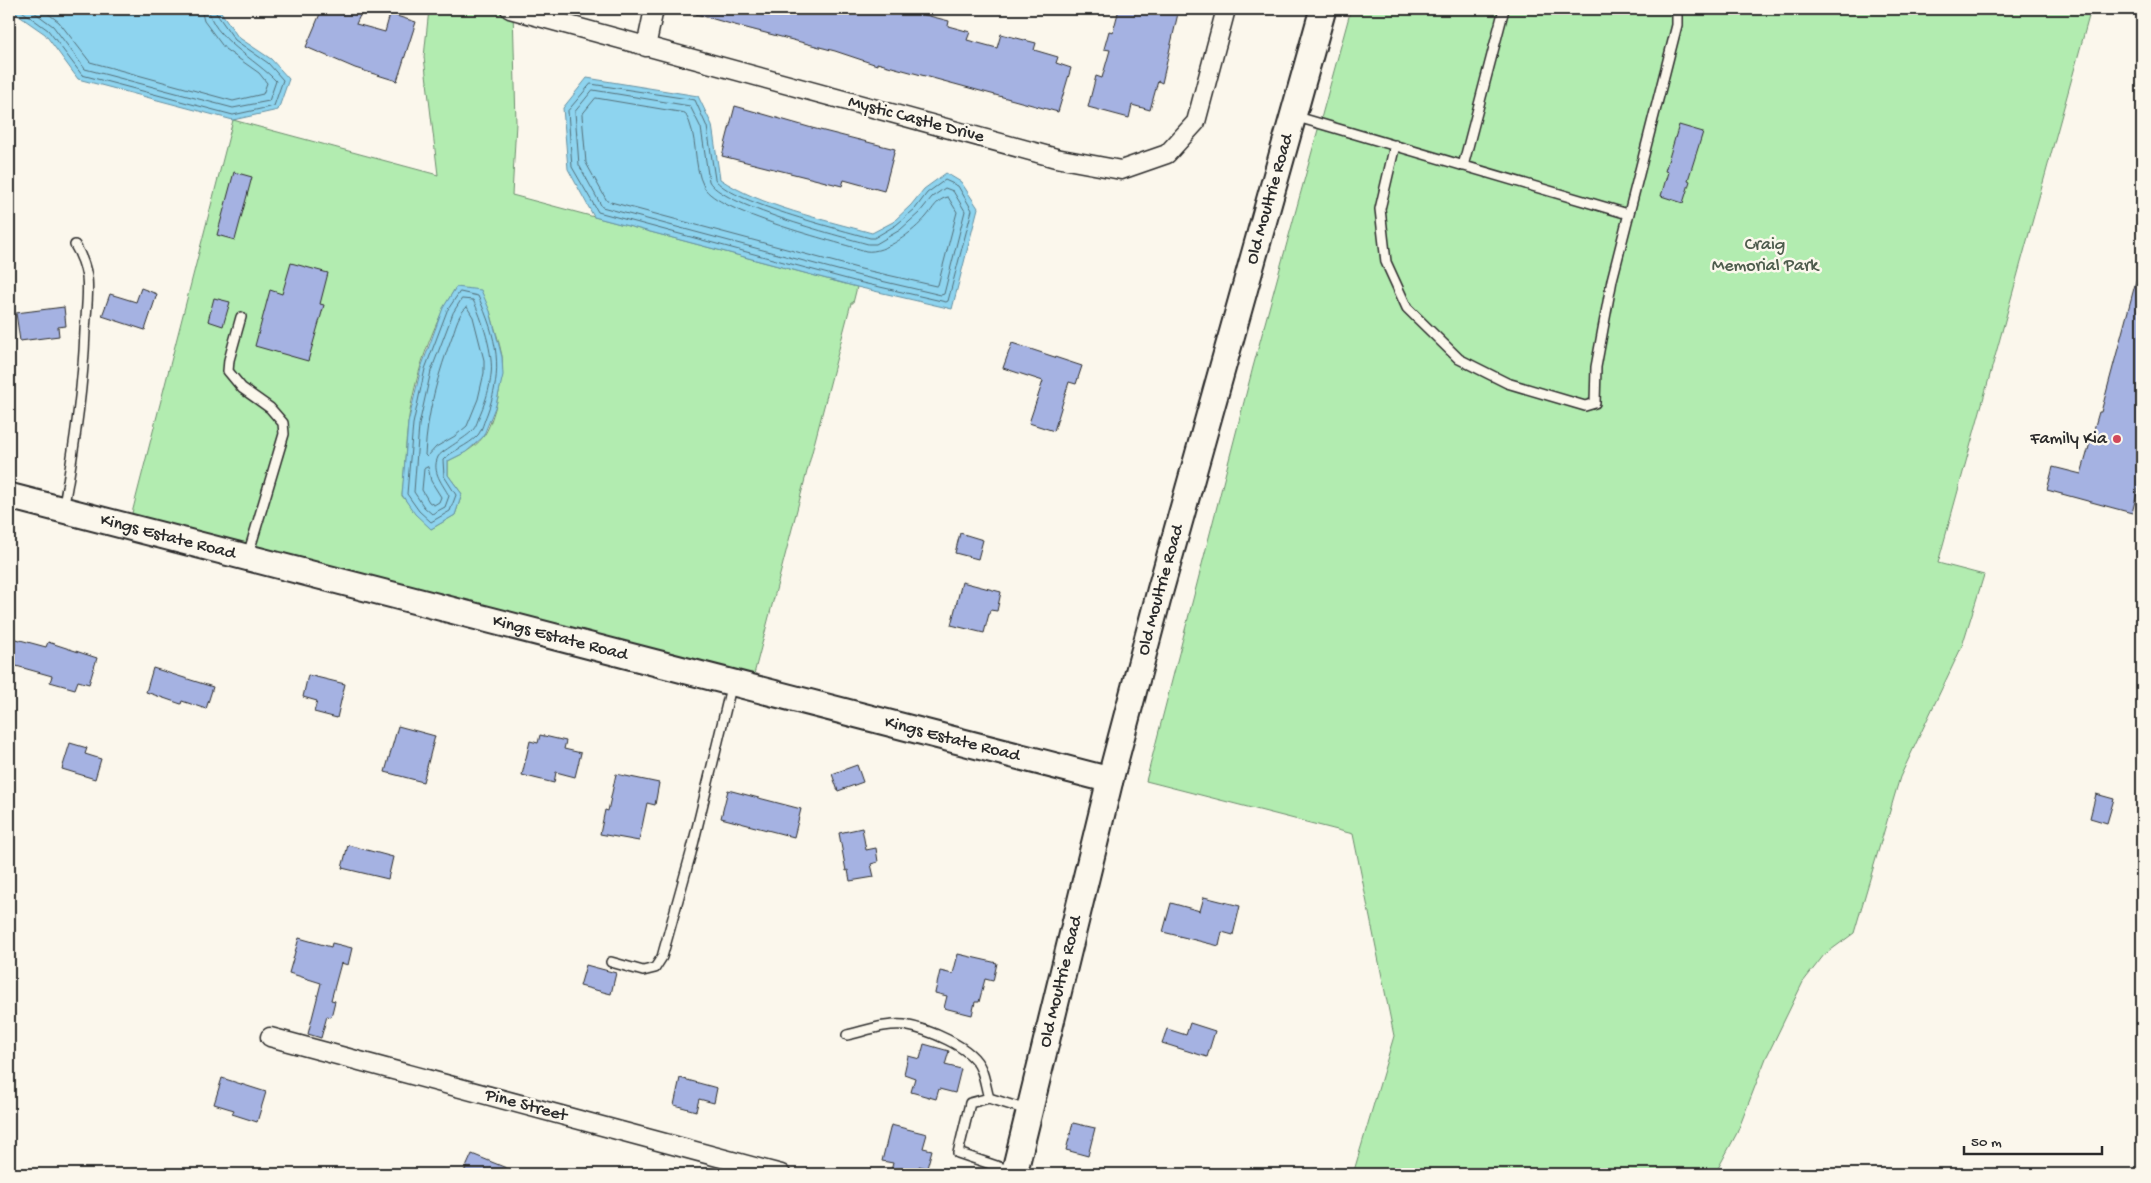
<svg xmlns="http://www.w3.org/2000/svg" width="2151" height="1183" font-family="'Gochi Hand',sans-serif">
<rect width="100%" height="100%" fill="#fbf7ec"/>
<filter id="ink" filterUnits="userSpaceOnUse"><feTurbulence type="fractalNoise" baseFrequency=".02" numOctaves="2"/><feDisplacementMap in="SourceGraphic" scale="10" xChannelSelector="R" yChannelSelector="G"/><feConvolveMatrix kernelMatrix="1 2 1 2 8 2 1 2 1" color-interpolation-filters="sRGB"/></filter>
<g filter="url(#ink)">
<!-- green -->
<path fill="#b2ecb0" stroke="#6e8c6e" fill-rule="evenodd" d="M429 9H513L516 123 512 195 857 287 853 303H851L753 678 131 517 233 120 438 175 424 57ZM456 287 490 311C494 326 499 341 502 356 505 374 494 423 483 437 474 449 460 455 448 461V475L462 494 455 515 431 529 402 496C405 472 405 447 408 423 415 376 431 327 456 287Z
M1351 9H2091L1938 563 1984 575 1962 646 1900 777 1854 933 1824 955 1803 982 1766 1058 1737 1133 1715 1174H1353L1394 1036 1353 834 1146 781 1253 367Z"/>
<!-- water -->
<path fill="#8ed4ef" stroke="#6690a1" d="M9 9H219L238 37 271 59 289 79 278 110 233 120 78 79 45 34Z
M587 78 698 96 712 125 720 179C760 206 825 220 872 233L893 222 911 205 924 189 946 173 961 182 978 208 952 309 857 287 594 217 568 169 563 108Z
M456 287 481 290 490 311 502 357 503 375 496 405 483 437 466 452 448 461V475L462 494 455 515 431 529 415 514 402 495 408 423 421 368 443 308Z"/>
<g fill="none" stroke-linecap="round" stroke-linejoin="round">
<!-- shore -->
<path stroke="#536f79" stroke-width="1" d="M19 9 48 30 82 75 233 115 274 106 283 80 268 63 235 40 216 13 215 9
M30 9 53 26 85 69 233 108 269 101 276 81C258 61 210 36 209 9
M42 9 59 22 90 62 233 101 263 94 267 83 259 73 225 49 204 21 201 9
M591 84 695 100 707 127 715 179C727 201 842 230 870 238H874L896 225 915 209 927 193 945 180 958 186 972 210 948 301 946 302 858 282 598 212 572 167 568 111Z
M593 90 690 106 701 128 709 181C720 205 839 236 868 244H876L900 230 919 213 932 197 945 188 953 191 965 211 944 294 941 295 860 276 602 207 579 165 575 112Z
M596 98 685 113C699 136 692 164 704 187 716 212 836 242 866 251 885 254 914 231 926 217 933 209 937 199 948 197L957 212 938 285 936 286 861 269 607 201 586 163 582 115Z
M460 292 478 296C497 339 504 369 487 414 484 421 482 430 478 435 468 446 451 451 443 460L444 476 456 495 450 511 431 522 419 511 407 494 413 424 425 369 447 311Z
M462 299 473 300C482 318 494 355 491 375 490 387 486 400 481 412 478 418 477 427 471 432 464 439 440 452 438 457 431 472 443 484 449 496L445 507 432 514 424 507 414 492 419 425 431 371 453 313Z
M467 307 473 317 484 360V373L478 399 467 426 455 436 436 447 427 457 425 455C427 412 438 374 453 334 456 325 459 313 467 307Z
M428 467 431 481 441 497 439 502 434 505 429 502 422 490 424 469Z"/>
</g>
<!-- building -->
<path fill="#a5b2e2" stroke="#2b2b2b" d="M322 9H363L356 24 385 32 390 14 416 22 397 81 355 68 306 47Z
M696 9H902L949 21 948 26 970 32 967 40 997 48 1001 34 1036 43 1034 50 1058 57 1056 63 1071 68 1058 112 877 63V65L835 51 731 24 696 14Z
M1119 9H1179L1162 83 1158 81 1150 110 1132 105 1129 118 1088 107 1096 76 1102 78 1110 50 1104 49 1109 31 1113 32Z
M735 106 812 128 895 149 884 191 844 180 842 186 722 156Z
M1679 125 1703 132 1688 180 1690 181 1683 203 1661 196 1668 172 1665 171Z
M234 172 252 177 235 240 217 235Z
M291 263 328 273 320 304 324 305 308 361 255 346 270 290 282 294Z
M2137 277H2142V474L2132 513 2047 490 2053 467 2081 474 2099 412H2101Z
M141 288 157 294 145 330 102 316 110 294 136 302Z
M214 298 230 302 223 326 208 321Z
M64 307 66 326 58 327 59 336 20 341 16 313Z
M1012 343 1082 366 1076 384 1069 382 1054 431 1029 423 1043 381 1003 368Z
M960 533 983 540 978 559 955 553Z
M962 582 1001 592 997 611 990 610 984 633 951 625Z
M9 637 46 647 48 642 97 658 89 684 78 681 75 689 50 682 52 676 9 664Z
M153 668 213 687 206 709 182 701 181 704 146 692Z
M308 675 345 684 337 718 314 712 317 701 303 697Z
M398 726 435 736 423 782 385 772Z
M540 735 566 741 564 749 581 753 575 777 556 772 554 783 522 775 530 741 538 743Z
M70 743 87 748 85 754 101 759 95 779 62 769Z
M857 765 863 782 838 791 832 774Z
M616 774 659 783 655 805 647 803 639 841 600 834 605 810 608 811Z
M728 790 801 809 794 837 721 818Z
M2096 794 2114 799 2107 823 2090 818Z
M862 828 866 850 876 848 878 862 871 864 874 877 850 881 848 870 846 871 839 833Z
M348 845 393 857 388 879 342 868Z
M1204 897 1240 906 1233 935 1222 932 1219 946 1163 932 1171 903 1200 911Z
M299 938 331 947 332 943 352 948 348 965 341 963 331 1000 335 1001 331 1017 327 1016 321 1038 308 1034 321 983 289 973Z
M958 954 997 963 993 981 985 979 979 1002H975L972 1015 944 1008 947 996 935 993 940 971 953 974Z
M586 965 616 973 611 994 580 986Z
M1190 1023 1215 1031 1207 1057 1162 1043 1167 1029 1186 1035Z
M924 1044 949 1051 945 1065 961 1069 955 1093 939 1089 936 1099 911 1092 915 1078 904 1074 908 1056 920 1059Z
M222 1078 266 1092 257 1122 232 1114 234 1110 214 1104Z
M680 1078 717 1088 714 1103 699 1099 696 1111 674 1105Z
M1073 1123 1095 1128 1088 1156 1066 1150Z
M891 1125 927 1134 923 1148 932 1150 927 1168 919 1166 917 1174H890L893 1163 882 1161Z
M472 1154 521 1174H463Z"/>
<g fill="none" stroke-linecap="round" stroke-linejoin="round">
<defs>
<path id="lane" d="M1294 116 1628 214
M1395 145 1380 209 1386 262 1407 308 1459 359 1507 383 1585 406 1595 403 1596 367 1612 280 1677 25V10L1674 9
M1463 166 1504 9
M241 317 229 360 228 371 242 388 270 408 283 423 284 434 248 555
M63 510C74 450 83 391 85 331 86 313 89 294 87 277 85 265 81 255 75 245
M611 962 643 971 655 968 662 957 691 853 732 683
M847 1035C865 1031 886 1023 904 1025 927 1029 972 1046 981 1069 985 1078 986 1089 989 1098
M1014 1172 958 1153 970 1103 989 1098 1027 1110"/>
<path id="street" d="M510 9 1056 158 1121 170 1167 154 1196 122 1226 9
M646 47 654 9
M270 1037 781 1174"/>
<g id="secondary">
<path id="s1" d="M9 496 1110 780"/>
<path id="s2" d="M1014 1174 1110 780 1160 591 1323 9"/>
</g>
</defs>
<!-- lane casing -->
<use href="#lane" stroke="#2b2b2b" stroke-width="12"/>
<!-- street casing -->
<use href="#street" stroke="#2b2b2b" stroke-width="21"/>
<!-- secondary casing -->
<use href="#secondary" stroke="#2b2b2b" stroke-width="29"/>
<!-- lane -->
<use href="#lane" stroke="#fbf7ec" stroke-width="9"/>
<!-- street -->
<use href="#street" stroke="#fbf7ec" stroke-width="18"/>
<!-- secondary -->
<use href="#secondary" stroke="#fbf7ec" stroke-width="25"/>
</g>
</g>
<!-- markers -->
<circle fill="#d1495b" stroke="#fbf7ec" stroke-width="2" cx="2117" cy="439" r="5"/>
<g text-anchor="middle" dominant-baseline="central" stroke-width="5" stroke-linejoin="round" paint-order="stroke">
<!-- street labels -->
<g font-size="18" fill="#2b2b2b" stroke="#fbf7ec">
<text transform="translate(916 120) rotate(15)">Mystic Castle Drive</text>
<text stroke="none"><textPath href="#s2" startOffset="1008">Old Moultrie Road</textPath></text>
<text stroke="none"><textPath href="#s1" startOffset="164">Kings Estate Road</textPath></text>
<text stroke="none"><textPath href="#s2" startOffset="602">Old Moultrie Road</textPath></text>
<text stroke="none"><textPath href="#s1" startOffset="569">Kings Estate Road</textPath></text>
<text stroke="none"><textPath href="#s1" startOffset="974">Kings Estate Road</textPath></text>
<text stroke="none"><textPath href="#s2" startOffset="198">Old Moultrie Road</textPath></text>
<text transform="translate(526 1106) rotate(15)">Pine Street</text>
</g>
<!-- park labels -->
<g font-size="18" fill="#4d5b4c" stroke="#fbf7ec">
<text x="1765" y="245">Craig<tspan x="1765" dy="21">Memorial Park</tspan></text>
</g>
<!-- poi labels -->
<g font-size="18" fill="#2b2b2b" stroke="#fbf7ec" text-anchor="end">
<text x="2107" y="439">Family Kia</text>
</g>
</g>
<!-- margin -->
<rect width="2151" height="1183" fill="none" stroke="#fbf7ec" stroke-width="30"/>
<rect x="15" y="15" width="2121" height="1153" fill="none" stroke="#2b2b2b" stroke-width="2" filter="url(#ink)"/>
<!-- scale -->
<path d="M1964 1146v8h138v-8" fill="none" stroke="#2b2b2b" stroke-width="2.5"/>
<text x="1971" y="1146" font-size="15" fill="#2b2b2b" stroke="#fbf7ec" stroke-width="4" paint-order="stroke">50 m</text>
</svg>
